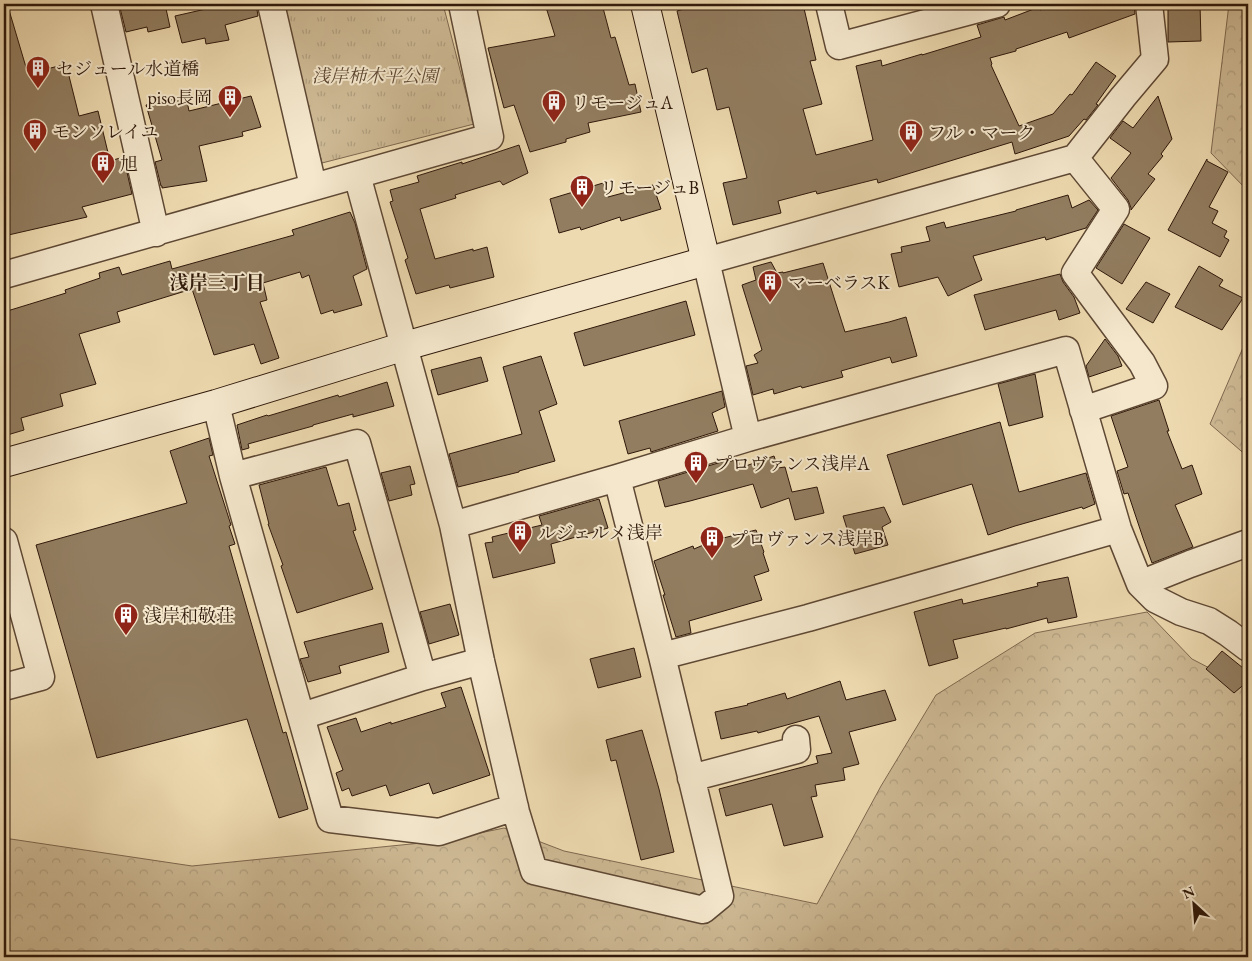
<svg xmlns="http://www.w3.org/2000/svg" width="1252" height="961" font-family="'EB Garamond','Noto Serif JP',serif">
<defs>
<pattern id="grass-tufts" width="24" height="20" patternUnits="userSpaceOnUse" patternTransform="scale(1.25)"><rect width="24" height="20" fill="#cdb994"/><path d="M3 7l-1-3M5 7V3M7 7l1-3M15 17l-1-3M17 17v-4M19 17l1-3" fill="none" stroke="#b09e7e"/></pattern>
<pattern id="forest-crowns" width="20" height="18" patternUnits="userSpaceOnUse" patternTransform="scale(1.25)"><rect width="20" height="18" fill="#cdb994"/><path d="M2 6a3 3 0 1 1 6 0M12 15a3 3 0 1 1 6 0" fill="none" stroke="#b09e7e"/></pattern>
</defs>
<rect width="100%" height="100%" fill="#eedab0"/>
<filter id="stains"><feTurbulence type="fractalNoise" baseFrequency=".004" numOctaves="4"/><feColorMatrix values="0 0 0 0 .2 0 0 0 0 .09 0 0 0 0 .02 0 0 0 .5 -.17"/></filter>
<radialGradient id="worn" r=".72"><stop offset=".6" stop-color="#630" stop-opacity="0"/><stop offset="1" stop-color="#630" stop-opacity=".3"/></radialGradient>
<!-- grass -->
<path fill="url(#grass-tufts)" stroke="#7e684f" d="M281 4H443L474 124 322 163Z"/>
<!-- forest -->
<path fill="url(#forest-crowns)" stroke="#7e684f" d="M1229 4H1248V191L1211 153Z
M1248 336V457L1210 424Z
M1147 612 1192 659 1248 688V957H4V838L192 866 441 841 504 828 564 851 817 904 881 786 936 695 1035 633Z"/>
<!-- building -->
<path fill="#927d60" stroke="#2e180a" d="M119 4H165L170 27 148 32 147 27 126 32Z
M228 4H256L258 16 225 25 229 40 206 44 205 38 182 43 175 16Z
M545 4H602L611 38 615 37 629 85 635 84 641 112 588 123 590 132 566 139V142L530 152 514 105 504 108 488 48 555 36Z
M700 4H803L816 60 810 61 822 104 803 109 816 155 873 140 856 66 881 60 882 66 922 54V55L981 37 977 25 1004 17 1005 20 1039 7 1040 10 1058 4H1134L1135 14 1069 38 1067 32 1016 49V51L990 58 992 64 991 65 1019 126 1053 114 1070 94 1072 95 1096 62 1116 76 1096 104 1098 105 1086 120 1084 119 1069 136 1015 154 1012 142 878 183 877 179 817 194 816 191 778 201 781 213 733 225 723 183 747 178 729 107 717 110 707 68 692 73 677 11Z
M1168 4H1200L1201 41 1168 42Z
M9 10 28 74 66 64 79 116 98 111 110 161 120 158 123 168H126L132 194 82 207 87 217 4 236V165L9 164 4 145V11Z
M186 96 189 111 251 96 261 127 242 132 243 136 199 146 207 181 162 188V186H161L155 162 162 160 146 105Z
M1158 96 1172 139 1161 154 1163 156 1148 174 1155 179 1131 210V208L1128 200 1111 178 1131 153 1110 138 1123 121 1133 128Z
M519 145 528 173 503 185 500 181 455 195 456 198 420 209 435 259 473 249V251L487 247 494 277 450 288 449 285 416 294 405 260 408 258 390 202 393 201 390 190 419 182 417 176 462 162V164Z
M1207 159V161L1228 172 1209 207 1218 211 1212 223 1227 231 1224 237 1229 240 1220 257 1168 230Z
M603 183 608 197 653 185 661 209 621 221 620 217 581 230 580 227 559 233 550 199Z
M1068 195 1072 208 1089 200 1098 210 1086 228 1046 240 1045 237 973 256 982 280 948 296 938 277 899 287 891 254 902 252 901 247 930 241 926 227 944 222 946 228 1016 211V210Z
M350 212 355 223 367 269 353 276 362 305 334 313 333 310 321 314 309 275 302 278 300 272 263 283 267 300 260 302 279 358 261 364 254 344 214 355 192 289 117 312 120 322 79 334 96 384 60 394 63 406 21 418 24 430 4 436V312L66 293 65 290 100 278 99 273 119 267 122 275 170 261 172 269 294 235 292 230Z
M1124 224 1150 238 1122 284 1096 268Z
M771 262 777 273 783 272V273L823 263 845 332 889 322 906 317 917 356 892 363 890 357 841 371 843 377 802 388 801 386 774 394 773 389 753 395 746 366 758 363 754 355 762 350 742 285 756 280 753 267Z
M1199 266 1223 280 1219 286 1243 298 1222 330 1175 307Z
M1060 274 1063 282 1074 297 1080 313 1059 320 1056 310 985 330 974 295Z
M1146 282 1170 294 1153 323 1126 309Z
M686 301 695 335 584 366 574 333Z
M1105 339 1118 356 1122 366 1089 377 1086 366Z
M541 356 557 404 539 411 555 461 519 471V472L458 487 449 454 522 434 503 367Z
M481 357 488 381 438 395 431 370Z
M1035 374 1043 417 1009 426 998 384Z
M387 382 394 406 353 417V414L313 425V426L248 444 249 448 242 450 237 425 267 415 268 416 338 395 339 397Z
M722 391 725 407 712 413 718 431 651 452 650 448 628 454 619 421Z
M1159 400 1169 431H1167L1182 469 1192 465 1202 494 1175 505 1193 547 1152 563 1143 538 1128 493 1124 494 1117 471 1128 467 1111 416Z
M1000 422 1019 492 1086 473 1095 504 1083 509 1082 507 1015 526 988 535 972 484 903 505 887 455Z
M209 438 213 455 209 456 231 525 229 526 235 544 229 546 283 733 286 732 308 809 279 818 247 719 97 758 36 545 187 503 170 451Z
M774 456 778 468 785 467 792 492 817 487 824 513 795 520 789 498 761 508 753 484 690 501 665 507 658 481 728 460V462L738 459 740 468Z
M410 466 415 484 410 485 412 495 389 501 381 473Z
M326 467 338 506 349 503 356 530 353 531 373 589 297 613 281 566 283 565 268 524H269L259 485Z
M599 499 608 528 551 544 555 563 493 578 485 543 493 542 492 537 542 525 539 516Z
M884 507 891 522 882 527 888 545 855 554 843 516Z
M756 530 764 552 763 553 769 571 754 576 762 600 689 621 691 633 676 637 663 595H665L654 561 693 546 694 549 715 540Z
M1068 577 1077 617 1048 623 1047 618 1006 629V628L953 640 958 658 929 666 914 612 962 599 963 604 1038 586 1037 583Z
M450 604 459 635 429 644 420 612Z
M382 623 389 652 339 666 341 673 308 682 300 659 309 657 304 642Z
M634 648 641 677 598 688 590 659Z
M1222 651 1248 672V681L1234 693 1206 669Z
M840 681 846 700 885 690 896 720 849 732 859 764 843 768 845 780 815 785 817 796 811 797 823 837 784 846 772 804 726 816 719 789 818 763 816 756 832 753 819 716 758 733 757 731 721 739 715 712 748 705 747 704 785 693 787 699Z
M461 687 490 775 433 794 429 783 390 796 386 785 352 796 349 788 342 791 336 773 343 770 327 727 356 718 361 732 391 722V724L446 707 441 693Z
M642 730 659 789 674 852 641 860 616 760 611 761 606 740Z"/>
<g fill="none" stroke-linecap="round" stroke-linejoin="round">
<defs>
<path id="street" d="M104 4 156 233
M271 4 313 186
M829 4 839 46 997 4
M1075 158 1116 209 1075 273 1142 363 1154 386 1083 410
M357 175 453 525 481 661 516 812 534 871 703 910 720 896 662 656 617 478
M4 275 490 137 462 4
M216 404 233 476 330 819 439 832 515 807
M748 438 706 261 1075 158 1123 97 1155 59 1149 4
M233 476 357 443 423 677
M453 525 617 478 748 438 1066 350 1118 529 1140 584 1155 599 1181 612 1209 621 1228 633 1248 648
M4 541 41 677 4 687
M1140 584 1190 564 1248 543
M662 656 808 618 1118 529
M302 716 423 677 481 661
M691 778 797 750 796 739"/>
<path id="secondary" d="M4 463 216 404 405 346 706 261 645 4"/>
</defs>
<!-- street casing -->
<use href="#street" stroke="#5e4834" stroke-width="29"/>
<!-- secondary casing -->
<use href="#secondary" stroke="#2e180a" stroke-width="30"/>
<!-- street -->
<use href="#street" stroke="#f4e7cc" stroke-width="26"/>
<!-- secondary -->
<use href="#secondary" stroke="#f4e7cc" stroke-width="28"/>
</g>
<!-- icons -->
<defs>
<symbol id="building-pin" viewBox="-11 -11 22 30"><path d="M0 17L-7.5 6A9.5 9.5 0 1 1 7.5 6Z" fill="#8f2418" stroke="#f4e7cc"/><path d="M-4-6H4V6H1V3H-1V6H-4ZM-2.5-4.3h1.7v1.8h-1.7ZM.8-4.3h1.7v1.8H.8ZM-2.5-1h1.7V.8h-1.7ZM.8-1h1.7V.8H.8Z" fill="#fff"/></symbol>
</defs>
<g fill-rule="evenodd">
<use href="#building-pin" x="24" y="54" width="28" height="38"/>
<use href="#building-pin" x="216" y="83" width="28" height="38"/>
<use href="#building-pin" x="540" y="88" width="28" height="38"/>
<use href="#building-pin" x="21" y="117" width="28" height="38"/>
<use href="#building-pin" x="897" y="118" width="28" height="38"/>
<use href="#building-pin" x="89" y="149" width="28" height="38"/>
<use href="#building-pin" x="568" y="173" width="28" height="38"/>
<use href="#building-pin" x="756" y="268" width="28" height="38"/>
<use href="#building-pin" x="682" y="449" width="28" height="38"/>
<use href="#building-pin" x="506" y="518" width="28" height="38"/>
<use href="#building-pin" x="698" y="524" width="28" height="38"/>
<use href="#building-pin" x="112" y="601" width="28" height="38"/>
</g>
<g text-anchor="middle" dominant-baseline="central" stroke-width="4" stroke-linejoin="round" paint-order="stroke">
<!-- poi labels -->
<g font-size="18" fill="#2e180a" stroke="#f4e7cc" text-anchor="start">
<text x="56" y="68">セジュール水道橋</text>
<text x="212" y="97" text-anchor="end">piso長岡</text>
<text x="572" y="102">リモージュA</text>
<text x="52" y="131">モンソレイユ</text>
<text x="928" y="132">フル・マーク</text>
<text x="120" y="163">旭</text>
<text x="600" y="187">リモージュB</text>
<text x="788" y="282">マーベラスK</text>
<text x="714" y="463">プロヴァンス浅岸A</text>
<text x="538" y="532">ルジェルメ浅岸</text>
<text x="730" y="538">プロヴァンス浅岸B</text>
<text x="144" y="615">浅岸和敬荘</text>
</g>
<!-- park labels -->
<g font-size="18" font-style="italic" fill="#5e4833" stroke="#f4e7cc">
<text x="375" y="75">浅岸柿木平公園</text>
</g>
<!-- neighbourhood labels -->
<g font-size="19" font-weight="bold" fill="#2e180a" stroke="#f4e7cc">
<text x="217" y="282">浅岸三丁目</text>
</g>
</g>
<!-- margin -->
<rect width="1252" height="961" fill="none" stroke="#eedab0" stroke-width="20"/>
<rect x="5" y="5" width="1242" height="951" fill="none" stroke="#2e180a" stroke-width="2.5"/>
<rect x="10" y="10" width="1232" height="941" fill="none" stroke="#2e180a"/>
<!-- north arrow -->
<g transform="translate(1194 904) rotate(334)" stroke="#f4e7cc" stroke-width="4" paint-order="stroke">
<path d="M0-4L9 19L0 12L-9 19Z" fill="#2e180a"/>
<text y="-8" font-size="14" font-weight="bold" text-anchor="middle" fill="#2e180a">N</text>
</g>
<rect width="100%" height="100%" filter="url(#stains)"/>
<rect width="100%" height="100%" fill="url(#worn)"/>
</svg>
